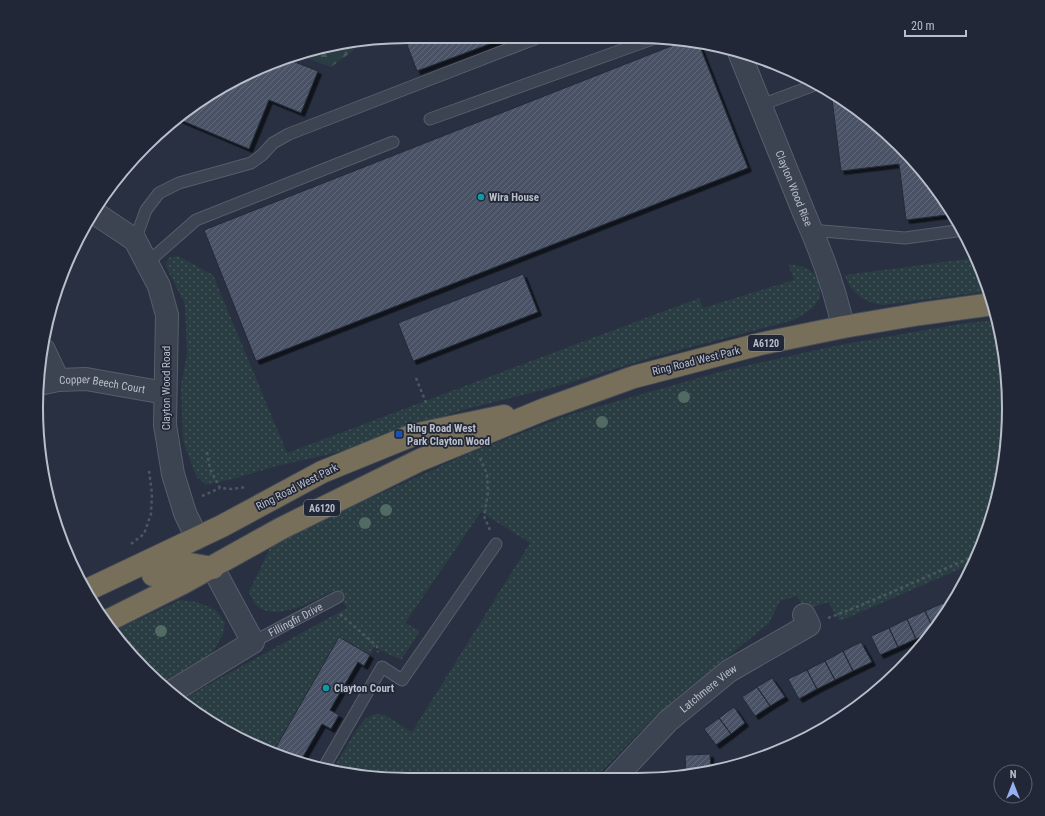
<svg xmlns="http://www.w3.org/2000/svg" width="1045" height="816" font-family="'Roboto Condensed',sans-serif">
<defs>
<pattern id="grass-dots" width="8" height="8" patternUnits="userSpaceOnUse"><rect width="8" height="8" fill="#2a3d42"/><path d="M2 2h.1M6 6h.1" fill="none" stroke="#47575c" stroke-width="1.8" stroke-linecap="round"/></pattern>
<pattern id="forest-firs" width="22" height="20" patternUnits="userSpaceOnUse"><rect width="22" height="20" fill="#2a3d42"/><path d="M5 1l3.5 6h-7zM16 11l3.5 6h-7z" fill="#47575c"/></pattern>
<pattern id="building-hatch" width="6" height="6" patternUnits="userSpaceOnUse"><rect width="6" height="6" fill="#4a5265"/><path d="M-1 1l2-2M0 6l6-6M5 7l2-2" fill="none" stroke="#62697a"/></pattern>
<filter id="shadow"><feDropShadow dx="3.5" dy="3.5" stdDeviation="0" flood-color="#0009"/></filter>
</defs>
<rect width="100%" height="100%" fill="#283041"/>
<!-- grass -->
<path fill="url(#grass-dots)" d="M178 256 213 275 287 453 699 298 703 308 794 280 788 264 804 267 814 273 820 282V297L813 308 794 320 657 356 555 387 462 410 348 450 276 466 233 479 206 485 196 476 183 441 181 385 187 354 185 304 166 266 168 258Z
M975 258 990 291 883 305C864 302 851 294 845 275Z
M997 320 1006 359 1008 432 996 504 974 563 840 621 828 602C814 607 805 611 797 596L780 601 769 623 656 715 594 779 408 780 331 772 356 731 365 719 375 714 385 715 412 732 530 543 481 512 405 623 420 631 401 660 374 647 370 655 339 637 272 754 266 752 201 717 183 702 184 698 347 608 336 590C316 599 278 623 257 606 254 603 251 596 249 592L270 548 308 527 467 454 569 415 723 371 834 346 966 323Z
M180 600 197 602 216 610 225 623 223 634 212 654 162 685 145 671 114 631Z"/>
<!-- forest -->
<path fill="url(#forest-firs)" d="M365 42 331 67 297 55 311 49Z"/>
<!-- building -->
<path fill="url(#building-hatch)" stroke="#232a38" filter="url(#shadow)" d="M408 36H511L417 71 404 37Z
M684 41 699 44 748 168 256 361 204 230Z
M287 59 318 71 301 113 269 100 249 149 178 119 222 86Z
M836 98 864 113 917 163 954 214 906 220 899 164 841 171 832 99Z
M523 274 538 312 413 361 398 323Z
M943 603 947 611 934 630 925 611Z
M925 611 934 630 916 639 907 619Z
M907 619 916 639 898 647 889 628Z
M889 628 898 647 880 655 871 636Z
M339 637 370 655 364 666 358 662 330 710 339 715 331 729 322 724 300 762 272 754Z
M861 642 872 662 853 671 843 651Z
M843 651 853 671 835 680 825 661Z
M825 661 835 680 817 689 807 670Z
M807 670 817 689 799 699 788 679Z
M772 678 785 697 770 706 757 687Z
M757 687 770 706 755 716 742 697Z
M734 707 745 723 731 734 719 718Z
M719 718 731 734 716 745 704 729Z
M710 754 711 769 686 774 685 755Z"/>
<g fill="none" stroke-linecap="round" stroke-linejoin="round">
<defs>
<g id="lane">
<path d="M761 105 812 86"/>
<path d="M430 119 658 37"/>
<path d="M811 230 905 238 963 230"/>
<path d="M135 240 146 210 159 193 179 183 251 163 262 155 273 143 289 134 542 36"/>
<path d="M147 263 196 220 393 142"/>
<path id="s1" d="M253 642 338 597"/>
<path d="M323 769 382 667 402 680 496 544"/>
</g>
<g id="street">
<path id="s2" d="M739 52 804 213C820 249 835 289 843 327"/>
<path d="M93 212 135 240 159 286 167 315 165 425 173 474 185 513 197 538"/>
<path d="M44 350 58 380"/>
<path id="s3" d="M39 384 58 380 86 379 165 393"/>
<path d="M171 692 253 642 213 568"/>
<path id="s4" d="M614 779 668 721 729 671 809 625 804 615"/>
</g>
<path id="highway" d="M153 575 178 562 213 568
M85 591 222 526 322 472 413 435 504 416
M107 621 183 583 282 528 420 460 545 409 634 377 760 344 843 327 920 314 993 304"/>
</defs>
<!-- lane casing -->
<use href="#lane" stroke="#575e6b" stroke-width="13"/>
<!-- street casing -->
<use href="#street" stroke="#575e6b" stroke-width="24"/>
<!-- highway casing -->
<use href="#highway" stroke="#444b58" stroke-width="24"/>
<!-- path -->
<path stroke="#485a5f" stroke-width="2.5" stroke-dasharray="3 3" stroke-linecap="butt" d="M416 378 427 405
M207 452 210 469 220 488 232 489 246 487
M480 458 487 474 488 493 484 516 490 530
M202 496 220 488
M131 544 144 534 151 514 152 494 149 470
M340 614 377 646 378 652
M828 618C879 599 927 576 977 555"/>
<!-- lane -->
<use href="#lane" stroke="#3c4351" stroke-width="11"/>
<!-- street -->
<use href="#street" stroke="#3c4351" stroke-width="22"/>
<!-- highway -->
<use href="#highway" stroke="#776f5a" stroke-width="22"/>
</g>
<!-- trees -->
<g fill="#516b64">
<circle cx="684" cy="397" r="6"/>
<circle cx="602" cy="422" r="6"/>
<circle cx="386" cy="510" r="6"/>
<circle cx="365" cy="523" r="6"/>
<circle cx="161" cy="631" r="6"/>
</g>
<!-- markers -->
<g fill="#0f9aa8" stroke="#212736" stroke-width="1.5">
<circle cx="481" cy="197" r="4"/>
<circle cx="326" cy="688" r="4"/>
</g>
<rect fill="#1a4fb4" stroke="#212736" stroke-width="1.5" x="395" y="430" width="8" height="8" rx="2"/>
<g text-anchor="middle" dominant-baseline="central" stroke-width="3.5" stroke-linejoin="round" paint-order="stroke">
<!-- shield labels -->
<g fill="#212736" stroke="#8b919e" stroke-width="1">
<rect x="748" y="335" width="36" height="16" rx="3"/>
<rect x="304" y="500" width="36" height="16" rx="3"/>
</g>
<g font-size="10" font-weight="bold" fill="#b9becb">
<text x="766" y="343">A6120</text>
<text x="322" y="508">A6120</text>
</g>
<!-- street labels -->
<g font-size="11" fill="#b9becb" stroke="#212736">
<text stroke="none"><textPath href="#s2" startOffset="147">Clayton Wood Rise</textPath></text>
<text transform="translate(696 361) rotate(-14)">Ring Road West Park</text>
<text stroke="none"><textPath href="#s3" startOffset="64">Copper Beech Court</textPath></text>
<text transform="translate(166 388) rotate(-90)">Clayton Wood Road</text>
<text transform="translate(297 487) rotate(-27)">Ring Road West Park</text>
<text stroke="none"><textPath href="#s1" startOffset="48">Fillingfir Drive</textPath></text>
<text stroke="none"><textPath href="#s4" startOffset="131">Latchmere View</textPath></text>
</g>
<!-- poi labels -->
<g font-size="11" font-weight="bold" fill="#b9becb" stroke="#212736" text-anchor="start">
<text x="489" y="197">Wira House</text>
<text x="407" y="428">Ring Road West<tspan x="407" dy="13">Park Clayton Wood</tspan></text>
<text x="334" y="688">Clayton Court</text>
</g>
</g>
<!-- crop -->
<path d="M0 0H1045V816H0ZM408 43H637A365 365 0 0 1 1002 408V408A365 365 0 0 1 637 773H408A365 365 0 0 1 43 408V408A365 365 0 0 1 408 43Z" fill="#212736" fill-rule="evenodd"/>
<path fill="none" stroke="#b9becb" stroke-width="2" d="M408 43H637A365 365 0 0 1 1002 408V408A365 365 0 0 1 637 773H408A365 365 0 0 1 43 408V408A365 365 0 0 1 408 43Z"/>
<!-- north arrow -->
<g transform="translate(1013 784)"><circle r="19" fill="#212736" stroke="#5e6372"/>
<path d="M0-3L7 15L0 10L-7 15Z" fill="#97b0f3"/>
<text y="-6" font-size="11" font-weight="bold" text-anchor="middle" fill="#b9becb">N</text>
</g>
<!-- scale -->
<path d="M905 30v6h61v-6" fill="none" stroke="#b9becb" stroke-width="2"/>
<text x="911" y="30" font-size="12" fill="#b9becb" stroke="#212736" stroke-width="3" paint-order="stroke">20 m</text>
</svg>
